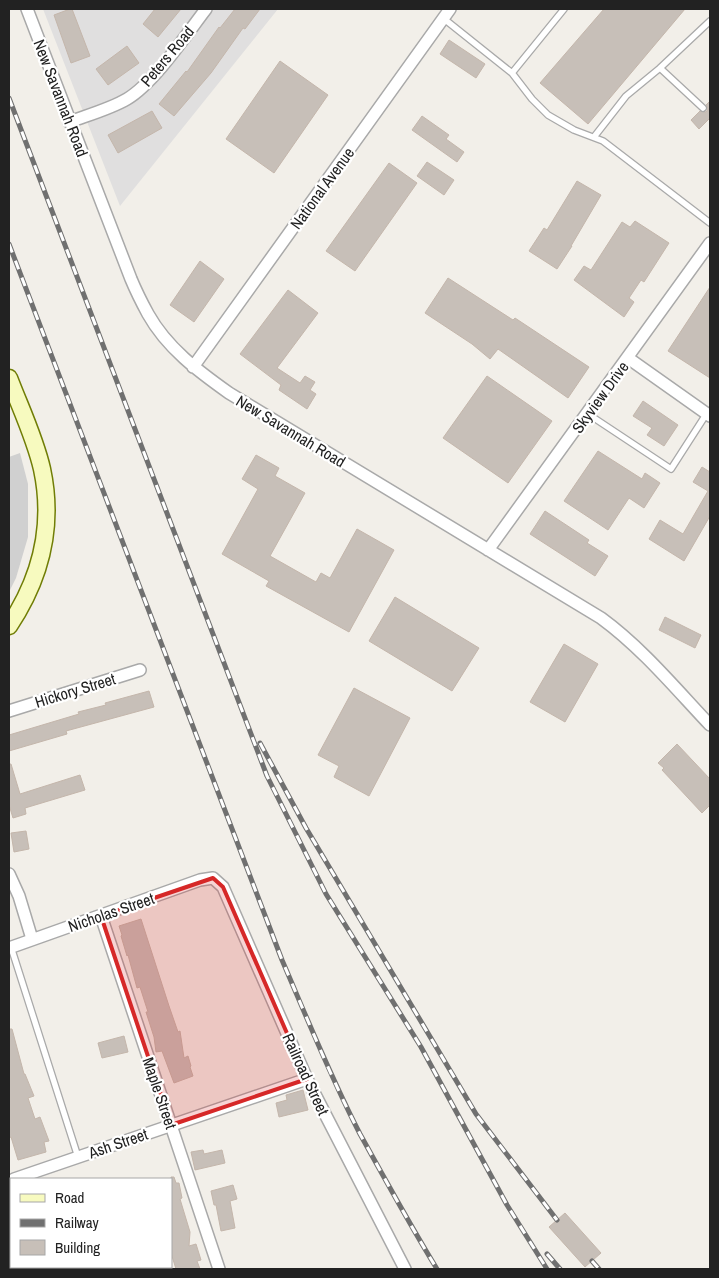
<svg xmlns="http://www.w3.org/2000/svg" width="719" height="1278" font-family="'Archivo Narrow',sans-serif">
<rect width="100%" height="100%" fill="#f2efe9"/>
<!-- residential -->
<path fill="#e0dfdf" d="M43 9H278L120 206Z"/>
<!-- religious -->
<path fill="#d0d0d0" d="M20 453 28 484V537L16 578 9 592V457Z"/>
<!-- building -->
<path fill="#c7bfb8" stroke="#c4b6ab" d="M70 9H72L90 56 71 63 54 15Z
M155 9H181L158 37 143 24Z
M235 9H260L245 29 243 28 211 73 174 116 159 104 186 71 187 72 219 27 220 28Z
M604 9H685L588 124 540 83Z
M449 40 485 64 476 78 440 54Z
M127 46 139 63 108 85 96 69Z
M280 61 328 95 274 173 226 139Z
M710 101V118L699 129 691 120 700 111 706 112 708 109 706 105Z
M152 111 162 128 118 153 108 135Z
M422 116 449 135 446 139 464 152 457 162 412 130Z
M427 162 454 180 444 195 417 176Z
M389 163 417 183 355 271 326 251Z
M577 181 601 195 571 246H572L557 269 529 251 544 228 547 230Z
M635 221 669 243 644 282 641 280 629 298 634 302 624 317 574 280 584 266 591 270 622 222 630 227Z
M200 261 224 279 194 322 170 305Z
M448 278 513 320 515 318 589 367 568 398 498 349 490 359 472 344 425 313Z
M710 287V378L668 351Z
M288 290 318 313 277 368 300 383 305 376 315 382 310 390 316 394 307 409 279 390 281 385 240 354Z
M487 376 552 421 508 483 443 438Z
M643 401 678 425 664 446 647 435 652 428 633 416Z
M598 451 642 479 645 473 660 483 644 508 629 498 608 530 564 501Z
M256 455 279 468 275 476 305 493 270 556 316 582 321 573 330 578 357 529 394 550 349 632 266 586 269 581 222 554 258 489 242 479Z
M702 467 710 472V516L684 561 649 539 660 520 683 534 708 491 693 482Z
M545 511 589 540 587 543 608 556 595 576 530 534Z
M395 597 479 648 452 691 369 641Z
M665 617 701 635 695 648 659 630Z
M564 644 598 664 565 722 530 702Z
M354 688 410 718 369 796 334 777 339 766 318 755Z
M149 691 154 707 66 731 67 734 9 751V735L79 714 78 712 106 705 105 703Z
M677 744 710 779V805L702 813 662 770 664 768 658 763Z
M9 764H11L20 794 80 775 85 790 25 808 26 814 13 818 9 805Z
M26 831 29 849 14 852 11 833Z
M141 919 169 1006 178 1032 180 1031 184 1058 188 1056 191 1066 190 1067 193 1076 174 1083 162 1051 156 1052 154 1037 146 1012H148L140 987 137 988 128 955 127 956 121 936 122 935 119 926Z
M9 1029H12L24 1074H25L34 1096 28 1098 35 1119 40 1117 49 1141 44 1142 46 1152 18 1160 11 1137 9 1138Z
M124 1036 128 1052 102 1058 98 1043Z
M303 1090 308 1110 279 1117 276 1103 287 1100 286 1095Z
M203 1150 204 1154 222 1150 225 1163 195 1170 191 1152Z
M171 1177H174L176 1183H179L182 1198 180 1199 190 1232 189 1246 196 1244 201 1260 197 1261 200 1269H176L171 1253Z
M233 1185 237 1199 230 1201 235 1228 221 1231 216 1205H214L211 1191Z
M565 1213 601 1253 585 1267 549 1227Z"/>
<g fill="none" stroke-linecap="round" stroke-linejoin="round">
<defs>
<path id="service" d="M443 18 512 73 532 99 548 115 574 130 603 141 710 223
M512 73 564 9
M703 108 660 68 710 21
M594 137 626 96 660 68
M588 414 671 469 707 413
M11 947 78 1157"/>
<path id="minor" d="M27 9 131 279C136 291 142 303 148 314 167 348 198 371 229 393L601 618C642 648 675 688 710 725
M69 122C88 115 110 109 127 99 154 83 186 35 206 9
M628 358 710 416
M193 367 450 9
M488 550 710 243
M9 711 140 670
M9 874 19 896 32 939
M101 916 219 1269
M9 948 200 880 213 878 223 887 307 1079 405 1269
M14 1179 307 1079
M18 1269 20 1267"/>
<path id="secondary" d="M9 378C20 407 35 438 42 469 54 525 41 578 9 626
M9 1204 11 1212
M29 1267 30 1269"/>
</defs>
<!-- service casing -->
<use href="#service" stroke="#a9a9a9" stroke-width="8"/>
<!-- minor casing -->
<use href="#minor" stroke="#a9a9a9" stroke-width="14"/>
<!-- secondary casing -->
<use href="#secondary" stroke="#707d05" stroke-width="19"/>
<!-- service -->
<use href="#service" stroke="#fff" stroke-width="5.5"/>
<!-- minor -->
<use href="#minor" stroke="#fff" stroke-width="11"/>
<!-- secondary -->
<use href="#secondary" stroke="#f7fabf" stroke-width="16"/>
<defs>
<path id="rail" d="M9 98 267 776 326 894 421 1047 507 1205 547 1269
M9 244 282 960C307 1018 331 1078 360 1134 385 1179 410 1225 437 1269
M260 743 306 828 476 1114 557 1220
M547 1254 560 1269
M592 1261 599 1269"/>
</defs>
<!-- rail casing -->
<use href="#rail" stroke="#707070" stroke-width="5"/>
<!-- rail -->
<use href="#rail" stroke="#fff" stroke-width="3" stroke-dasharray="9" stroke-linecap="butt"/>
</g>
<!-- marked area -->
<path fill="#d62828" fill-opacity="0.2" stroke="#d62828" stroke-width="4" stroke-linejoin="round" d="M213 878 223 887 307 1079 171 1125 101 916Z"/>
<g text-anchor="middle" dominant-baseline="central" stroke-width="4.5" stroke-linejoin="round" paint-order="stroke">
<!-- street labels -->
<g font-size="16" fill="#222" stroke="#fff">
<text transform="translate(167 56) rotate(-50)">Peters Road</text>
<text transform="translate(61 98) rotate(69)">New Savannah Road</text>
<text transform="translate(322 188) rotate(-54)">National Avenue</text>
<text transform="translate(600 397) rotate(-54)">Skyview Drive</text>
<text transform="translate(291 431) rotate(31)">New Savannah Road</text>
<text transform="translate(75 690) rotate(-17)">Hickory Street</text>
<text transform="translate(111 912) rotate(-19)">Nicholas Street</text>
<text transform="translate(306 1074) rotate(65)">Railroad Street</text>
<text transform="translate(160 1093) rotate(71)">Maple Street</text>
<text transform="translate(118 1143) rotate(-19)">Ash Street</text>
</g>
</g>
<!-- border -->
<rect width="719" height="1278" fill="none" stroke="#222222" stroke-width="20"/>
<!-- legend -->
<rect x="10" y="1178" width="162" height="90" fill="#ffffff" stroke="#a7a7a7"/>
<rect x="20" y="1194" width="25" height="8" fill="#f7fabf" stroke="#a7a7a7"/>
<text x="55" y="1203" font-size="15" fill="#222222">Road</text>
<rect x="20" y="1219" width="25" height="8" fill="#707070" stroke="#a7a7a7"/>
<text x="55" y="1228" font-size="15" fill="#222222">Railway</text>
<rect x="20" y="1240" width="25" height="15" fill="#c7bfb8" stroke="#a7a7a7"/>
<text x="55" y="1253" font-size="15" fill="#222222">Building</text>
</svg>
